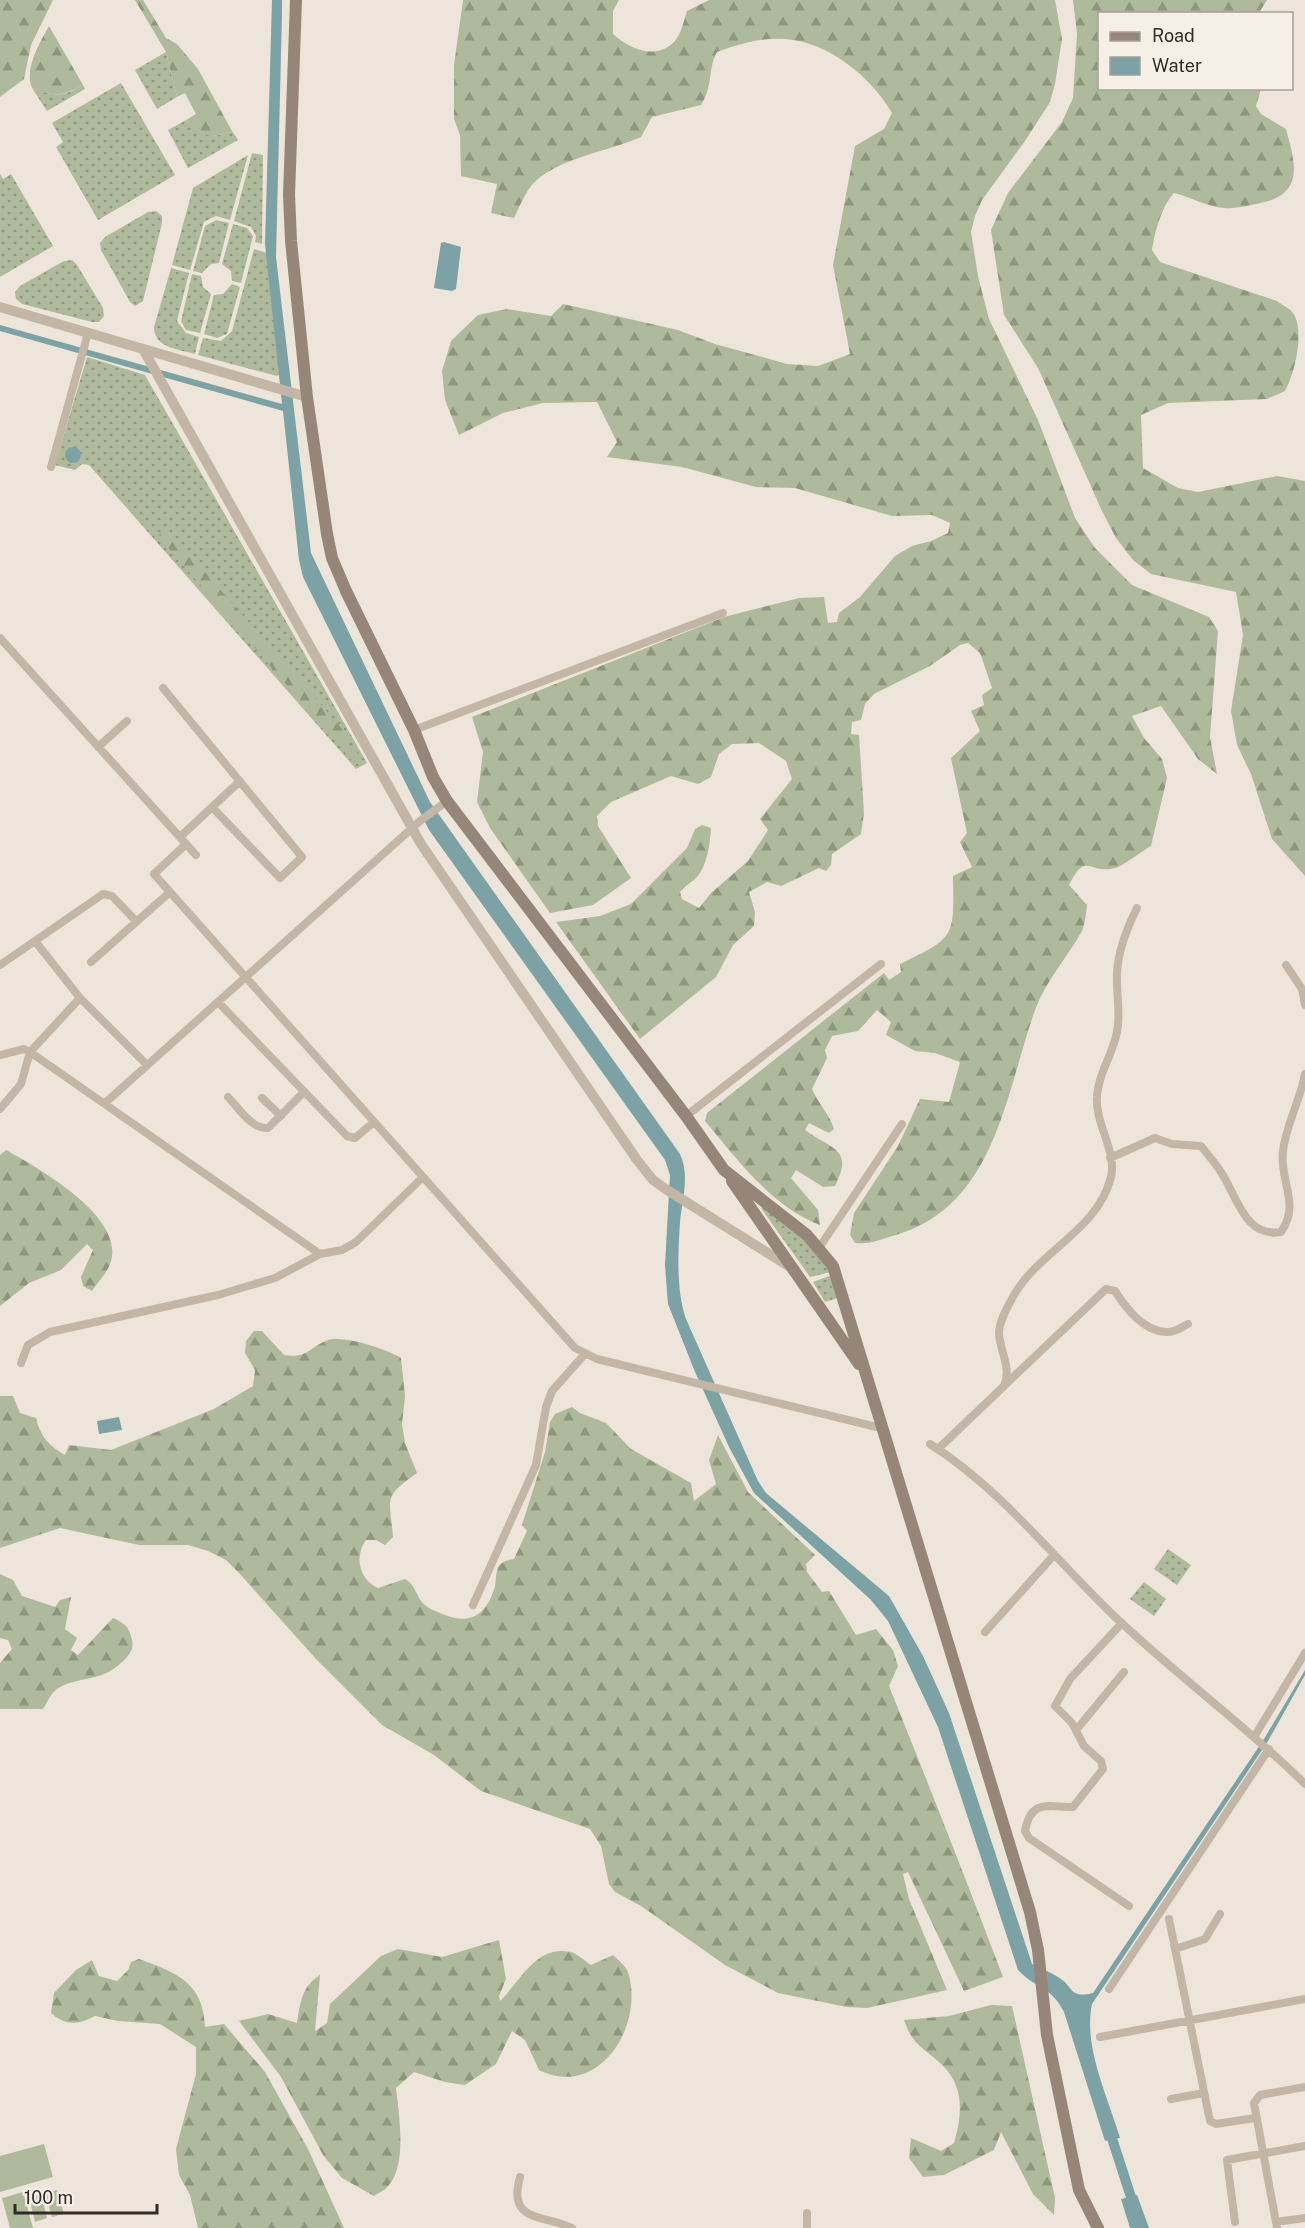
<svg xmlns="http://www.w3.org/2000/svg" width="1305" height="2228" font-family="'Public Sans',sans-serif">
<defs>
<pattern id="grass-dots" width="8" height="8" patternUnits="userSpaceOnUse" patternTransform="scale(1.5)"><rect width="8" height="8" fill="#aeba9b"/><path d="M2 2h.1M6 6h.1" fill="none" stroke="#8e977e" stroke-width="1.8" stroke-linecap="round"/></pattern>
<pattern id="forest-firs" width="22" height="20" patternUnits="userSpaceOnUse" patternTransform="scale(1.5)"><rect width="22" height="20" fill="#aeba9b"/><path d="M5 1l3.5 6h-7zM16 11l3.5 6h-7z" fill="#8e977e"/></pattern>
</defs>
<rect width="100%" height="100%" fill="#ede5d9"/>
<!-- grass -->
<path fill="url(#grass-dots)" d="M166 52 177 97 157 109 135 70Z
M121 83 175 175 98 220 56 147 63 142 52 123Z
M83 85 85 89 47 111 32 88C55 96 61 98 83 85Z
M186 120C203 136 210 139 232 131L238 140 188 168 168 130Z
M252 153 263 155 262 244 255 242 256 236 251 227 234 221Z
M248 155 230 220 216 216 204 222 190 270 172 265 193 188Z
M0 174 3 179 11 174 53 246 0 277Z
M156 211 162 216V223L143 301 135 306 130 302 101 250 100 243 105 237 148 212Z
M216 220 229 223 219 263 211 264 202 273 193 271 205 226Z
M233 224 247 228 253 236 241 283 232 281 231 271 222 264Z
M254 249 267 253 280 374 277 376 198 355 203 338 221 341 232 331Z
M72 260 77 265 103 308 104 316 99 322H92L22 304 16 299 15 292 20 286 64 261Z
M171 268 189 273 177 321 186 333 199 337 195 354C178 349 154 348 154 327Z
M192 274 201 276 203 287 211 294 200 333 186 330 181 321Z
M232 284 240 287 227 334 217 338 204 334 214 295 223 294Z
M87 357 145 375 367 763 356 769 89 465 82 464 75 470 55 465Z
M763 1207 804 1239 831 1272 810 1277 761 1208Z
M832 1275 838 1298 825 1302 813 1282Z
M1168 1549 1191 1565 1177 1585 1154 1569Z
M1144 1582 1166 1599 1154 1616 1130 1599Z"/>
<!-- forest -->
<path fill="url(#forest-firs)" d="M0 0H53L31 45 24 79 0 97Z
M135 0H143L166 38 177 44 198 69 232 131C210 139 202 136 186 120L196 114 185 93 177 97 166 52Z
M463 0H619L613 11V34C628 48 655 61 674 42 681 35 684 20 687 11L709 0H1055L1062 39 1055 84 1050 102 1025 141 982 200 975 216 971 232 978 276 989 319 1038 420 1075 518 1095 548 1132 585 1209 617 1218 631 1210 737 1217 774 1198 759 1161 706 1132 716 1144 738 1162 759 1167 778 1151 846C1142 851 1123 866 1115 868 1088 875 1087 850 1069 885L1087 905C1086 913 1085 924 1082 931 1067 958 1046 980 1035 1010 1006 1091 996 1204 899 1234 883 1238 872 1245 855 1243L850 1235 854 1213 898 1146 920 1099 949 1102 960 1062 935 1053 915 1051 886 1035 891 1022 877 1010 858 1031 832 1036 825 1050 827 1058 812 1089C818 1103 830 1115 834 1129L829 1133 809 1123 805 1130C832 1150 854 1148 835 1186L823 1187 796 1170 791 1178 818 1210 820 1225C772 1207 737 1159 705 1121L707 1113 884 973 889 980 901 972 900 964C956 937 954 937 953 876L972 867 960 842 967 833 951 758 980 731 971 711 984 705 982 695 992 688 980 653 968 643 960 645 930 666 874 694 865 704 861 720 852 722 851 734 859 735 864 813 861 834 832 854 831 865 826 871 819 868 781 886 767 882 749 892 755 912 754 926 733 945 716 977 640 1039 556 922 600 916 631 904 687 848 695 829 702 825 711 828C710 844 707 868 695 879 689 884 685 886 680 892L682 899 699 908 711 893 748 861 768 830 760 819 792 779 786 761 759 743 732 744 719 754 711 777 698 784 671 776 611 802 597 816 598 826 631 878 593 905 550 913 490 828 477 802 483 752 472 717 724 617 799 598 824 597 828 623 837 622 839 613 860 597 895 556 912 546 931 541 948 533 950 523 932 515 892 516 795 488 756 487 682 467 607 457 617 442 597 402 543 403 503 413 459 435 445 400 442 371 451 341 478 315 507 309 551 316 563 304 678 330 715 344 787 364 818 366 850 354 833 265 855 146 884 129 892 113C871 77 829 42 785 39 763 37 738 44 717 52 707 71 714 84 701 105L652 117 641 137C610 151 553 159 531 186 524 195 519 208 514 218L491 213 497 184 461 176 460 135 454 119V65Z
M1073 0H1267L1259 13 1100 14V88L1261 89 1256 106 1261 114 1286 129C1296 165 1305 196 1256 204 1246 206 1234 209 1224 208 1207 207 1191 197 1174 193 1161 207 1155 232 1152 250L1160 262 1277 301C1282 305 1289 308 1293 313 1305 330 1295 374 1285 391L1267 399 1168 403 1141 415 1143 468 1178 488 1198 492 1277 476 1305 481V876L1272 839 1251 774 1237 745 1231 711 1243 635 1236 592 1151 574 1133 560 1116 538 1102 511 1038 368 1004 315 991 230 1008 193 1062 122 1073 98 1077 34Z
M49 26 83 85C61 97 55 97 32 88 24 69 40 42 49 26Z
M168 530 344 731 362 760 355 764 158 536 162 531Z
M6 1150C38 1168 128 1218 110 1264 107 1273 97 1283 92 1291L83 1286 81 1277 93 1250 87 1244 61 1270 29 1283 0 1306V1155Z
M254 1331H262L284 1355C308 1359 309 1347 328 1340 344 1335 387 1349 401 1358L405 1396 402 1424 405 1443 417 1473C382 1498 390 1497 393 1537L385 1545 376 1540H366C354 1556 359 1580 378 1588L405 1579C415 1585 415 1592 421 1601 426 1608 437 1612 445 1615 472 1626 488 1612 495 1586 496 1580 496 1572 498 1567 502 1561 508 1560 514 1559L527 1531 522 1525 545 1452 550 1422 555 1414 572 1407 580 1413 606 1423 631 1449 691 1483 694 1501 716 1484 709 1460 718 1435 748 1492 815 1555 806 1564 807 1572 822 1592 829 1591 856 1635 876 1629 893 1650 898 1666 889 1686C928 1783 966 1879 1003 1977L964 1991 908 1872 903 1874 909 1899 947 1990 867 2008 847 2007 778 1993 725 1965 641 1906 615 1892 609 1884 601 1846 590 1829 481 1791 434 1755 382 1725 316 1659 240 1574 226 1560 208 1551 188 1545H139L60 1528 0 1548V1396H13L20 1413 36 1418C40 1436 49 1446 65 1455L69 1445 111 1450 214 1409 253 1386 255 1370 245 1353 246 1341Z
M0 1574 13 1580 22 1596 55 1607 60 1600 71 1597 65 1629 77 1638 71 1650 78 1655 113 1618C126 1624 129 1627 132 1640 134 1647 131 1652 127 1657 102 1684 87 1674 60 1687 51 1692 48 1701 43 1709H0V1663L12 1649 8 1640 0 1638Z
M499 1940 506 1979 499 1996 500 2001C520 1982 536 1944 571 1952 578 1954 586 1962 591 1965L613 1955C617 1959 626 1966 628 1972 645 2025 599 2100 539 2070L525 2040 512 2031 496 2064 465 2085 445 2082 414 2072 396 2088C399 2114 407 2164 389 2185 386 2190 378 2193 374 2196L342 2178 323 2155 281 2077 239 2021 268 2014 297 2023C300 2003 302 1986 320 1975L315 2031 327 2023 330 2004 381 1956 398 1949 442 1957Z
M139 1959C177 1973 203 1982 205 2027L224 2024 265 2072 308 2149 344 2228H198L190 2195 179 2175 176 2149 196 2074V2047L160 2024 118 2021 95 2016C79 2025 65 2026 51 2013L54 1993 76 1970 92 1960 99 1976 117 1981 128 1970 131 1962Z
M991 2005 1012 2006 1055 2198 1054 2215 1033 2194 1001 2132 994 2150 944 2175 923 2177 909 2158 911 2138 941 2151 954 2143C962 2115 965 2087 942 2065 924 2047 913 2047 904 2020L949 2016Z"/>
<!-- pitch -->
<path fill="#aeba9b" d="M44 2144 53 2177 0 2192V2156Z
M57 2190 64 2214 52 2217 45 2193Z
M23 2192 33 2228H10L2 2198Z
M41 2194 47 2218 35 2222 29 2198Z"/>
<!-- water -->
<path fill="#7ca2a6" d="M272 0H282V14L276 257 311 553 430 802 680 1154C690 1175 682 1200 680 1222 678 1253 676 1290 686 1319L758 1481 766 1493 889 1596 923 1656 949 1713 1032 1964C1041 1968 1050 1972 1058 1977 1074 1986 1068 1999 1093 1993L1264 1739 1305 1670V1675L1268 1741 1092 2004C1083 2047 1108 2097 1120 2138L1105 2141 1064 2012C1051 1986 1036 1989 1018 1970L938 1727 888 1621 871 1600 754 1493 729 1447 695 1372 668 1304 665 1265 670 1175 665 1160 429 830 303 577 299 560 283 411 0 331V325L282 404 265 244Z
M444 242 461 247 456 289 452 291 434 288 441 243Z
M65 455a8 8 0 1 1 16 0a8 8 0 1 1-16 0Z
M119 1417 122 1430 99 1434 97 1421Z
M1137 2195 1149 2228H1130L1121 2199Z"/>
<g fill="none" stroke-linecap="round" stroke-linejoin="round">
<!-- canal -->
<path stroke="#7ca2a6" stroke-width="10" d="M1108 2126 1141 2228"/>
<!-- minor -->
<path stroke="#c3b6a7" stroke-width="8" d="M51 467 88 333
M0 638 196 855
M163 688 302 857 280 878 212 807
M414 730 723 613
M98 747 127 721
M180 837 240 781
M186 844 154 874 575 1348 597 1359 881 1428
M35 941 80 998 147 1065
M91 962 170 892
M0 965 103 894 112 896 136 921
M1286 965 1302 989 1305 1005
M218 1002 347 1136 355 1138 374 1122
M0 1055 24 1049 30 1052 320 1254
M228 1097C238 1107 252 1130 268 1128L304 1092
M262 1098 281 1116
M105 1103 420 821 447 801
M0 1109 21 1084 30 1052 80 998
M686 1116 881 964
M1110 1158 1155 1138 1172 1144 1201 1146C1209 1156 1218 1166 1224 1177 1238 1201 1247 1238 1281 1232 1301 1204 1279 1181 1283 1151 1286 1125 1300 1101 1305 1074
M819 1248 902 1124
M21 1363 28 1345 50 1332 218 1295 275 1278 320 1254 342 1250 356 1242 423 1177
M1006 1384 1106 1289 1115 1291C1126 1308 1143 1331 1166 1332 1174 1333 1182 1327 1188 1324
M930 1444C1001 1489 1053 1557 1113 1615 1175 1674 1244 1724 1305 1784
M938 1449 1004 1386C1012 1367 1000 1353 999 1333 999 1321 1008 1306 1014 1295 1040 1250 1098 1230 1111 1177 1117 1151 1095 1124 1097 1097 1098 1074 1113 1054 1117 1032 1121 1012 1116 993 1117 973 1118 952 1128 926 1137 908
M473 1605 536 1465 546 1407 552 1391 584 1355
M1122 1623 1070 1679 1055 1706 1072 1723 1084 1746 1101 1761 1103 1769 1073 1807C1049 1807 1031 1798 1025 1831L1029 1838 1129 1906
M985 1632 1054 1555
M1077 1729 1124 1672
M1254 1737 1305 1653
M1169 1919 1210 2121 1216 2124 1255 2118
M1175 1949 1205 1939 1220 1914
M1109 1989 1269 1749
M1100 2037 1305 1999
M1171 2099 1204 2093
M520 2177C507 2223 543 2214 572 2228
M1235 2222 1227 2160 1305 2146
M1276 2222 1305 2218
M807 2228V2213
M1277 2228 1254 2103 1260 2095 1305 2087"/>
<!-- tertiary -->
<path stroke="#c3b6a7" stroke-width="10" d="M0 307 307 397
M143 349 421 844 637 1160 653 1180 667 1190 792 1268"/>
<!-- secondary -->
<path stroke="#968579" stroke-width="12" d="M296 0 289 195 291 241 307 397 327 534 332 558 346 591 414 730 433 777 447 801 686 1116 724 1170 807 1235 833 1266 1030 1912 1038 1950 1047 2035 1079 2190 1098 2228
M732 1181 859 1364"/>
</g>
<!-- legend -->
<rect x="1098" y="12" width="195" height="78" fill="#f6efe5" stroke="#a7a099" stroke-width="1.5"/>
<rect x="1110" y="32" width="30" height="9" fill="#968579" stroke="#a7a099" stroke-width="1.5"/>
<text x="1152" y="42" font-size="18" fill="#312a26">Road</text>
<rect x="1110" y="57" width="30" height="18" fill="#7ca2a6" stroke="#a7a099" stroke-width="1.5"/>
<text x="1152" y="72" font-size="18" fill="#312a26">Water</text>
<!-- scale -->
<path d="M15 2204v9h142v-9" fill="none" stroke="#312a26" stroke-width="3"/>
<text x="24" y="2204" font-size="18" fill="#312a26" stroke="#f6efe5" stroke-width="4.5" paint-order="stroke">100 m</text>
</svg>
